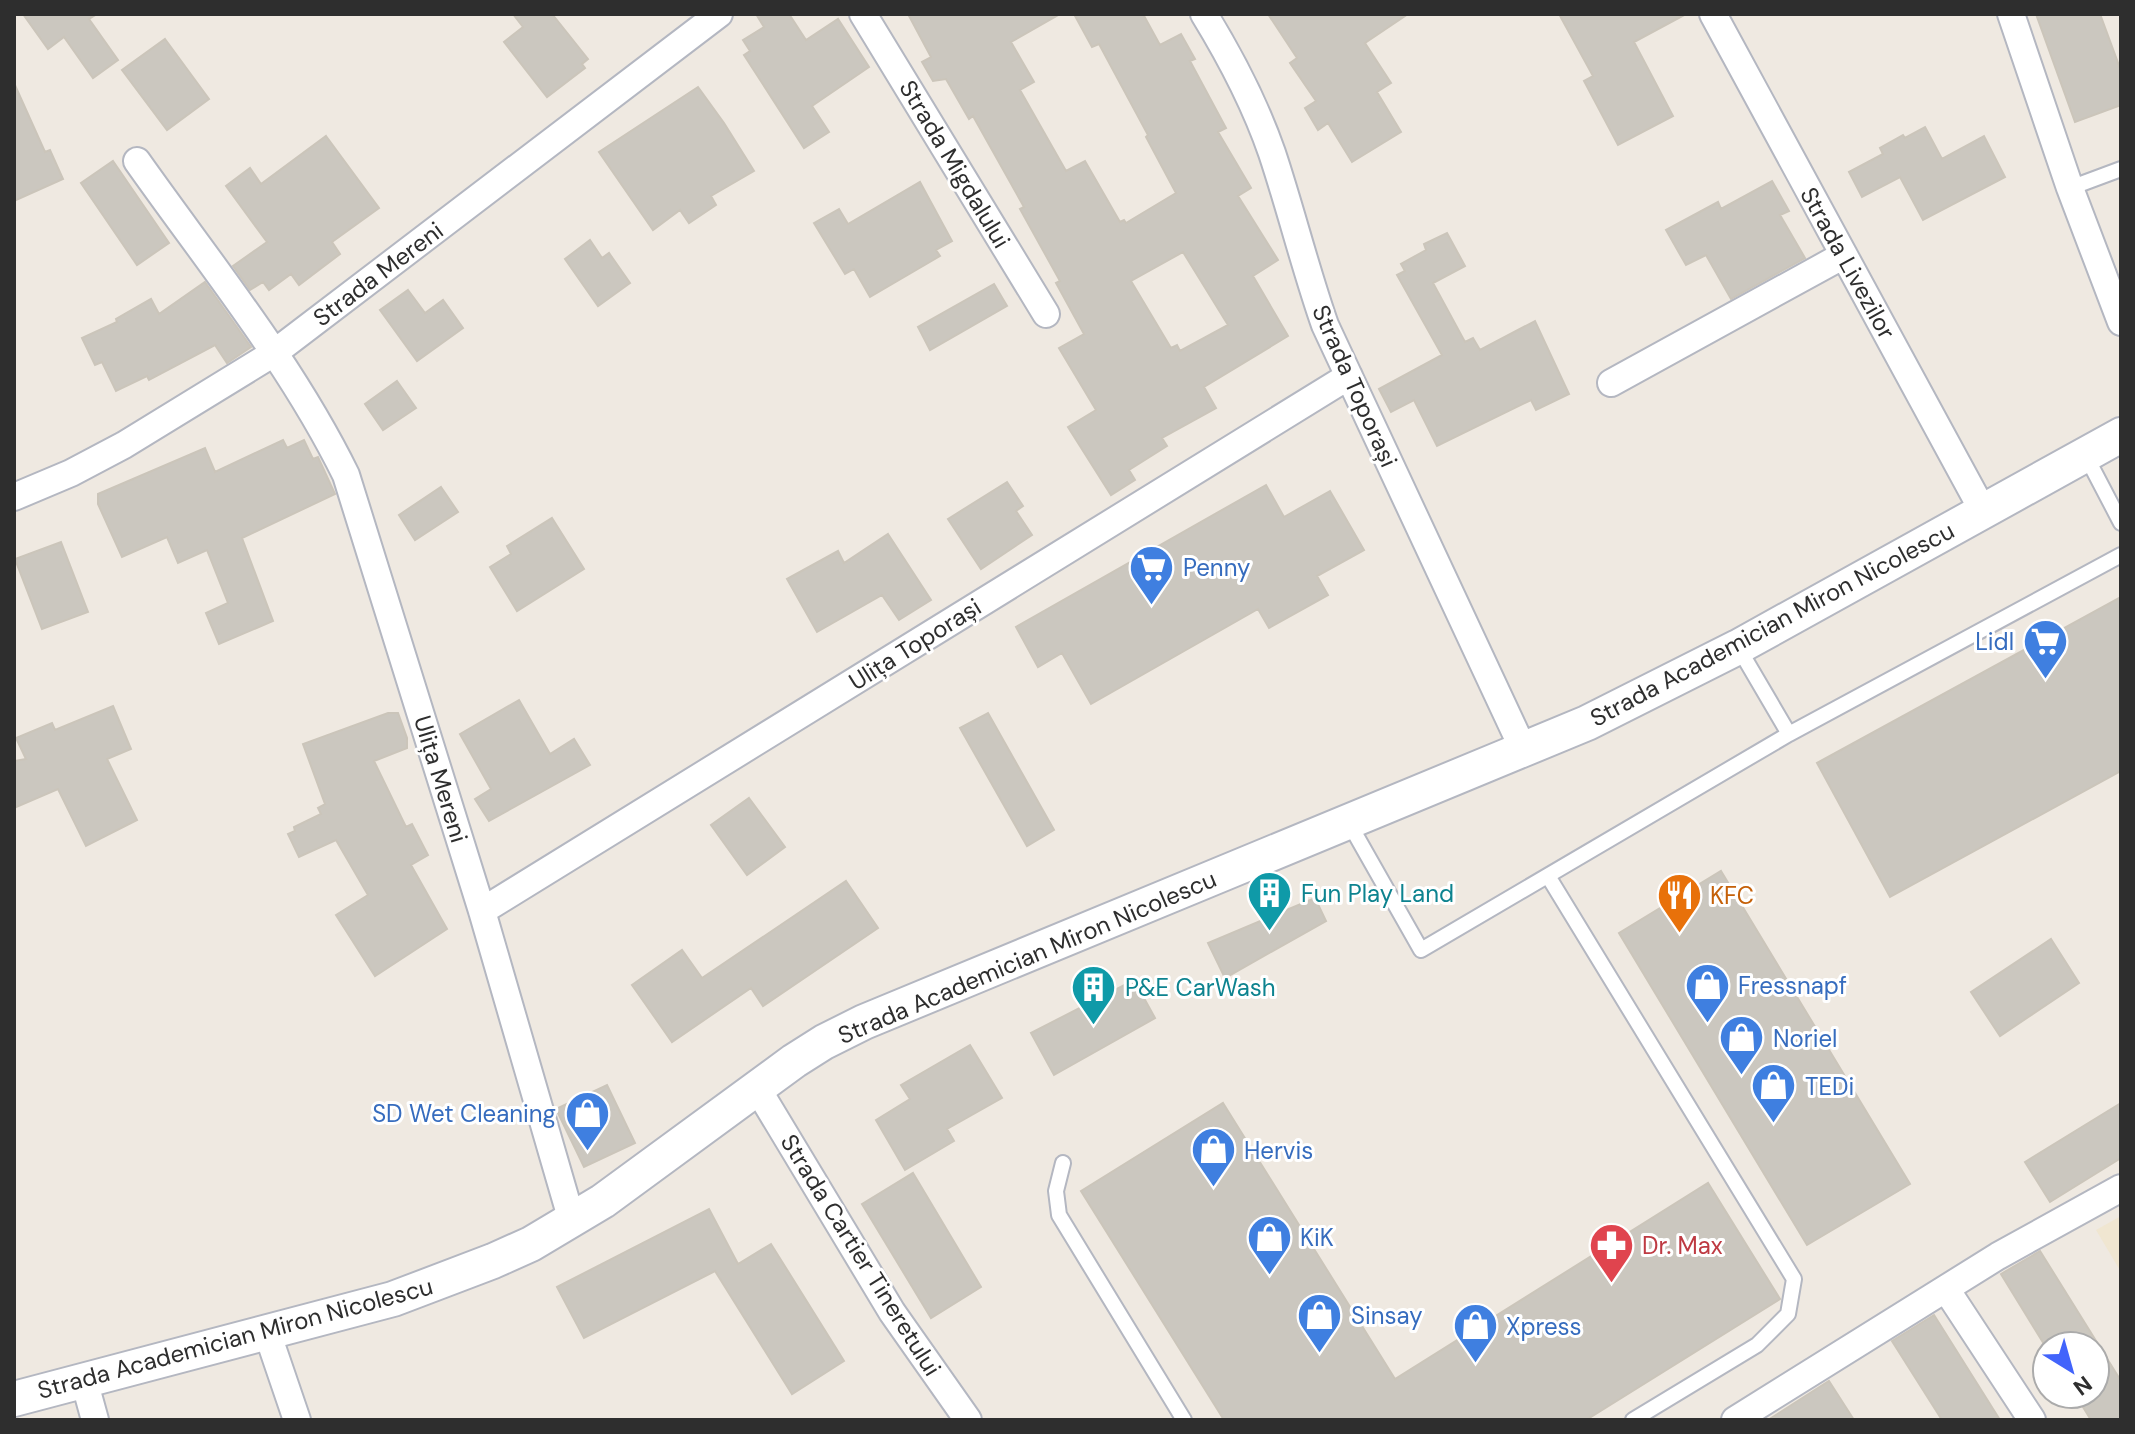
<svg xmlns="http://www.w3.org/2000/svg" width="2135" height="1434" font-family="'DM Sans',sans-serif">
<rect width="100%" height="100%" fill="#efe9e1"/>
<!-- education -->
<path fill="#f0e6d1" d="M2121 1216V1272L2096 1230Z"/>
<!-- building -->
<path fill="#cbc7bf" stroke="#cbc5ba" stroke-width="2" fill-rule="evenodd" d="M23 14H97L89 19 118 60 93 78 64 37 48 49Z
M513 14H552L588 59 582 64 585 68 547 97 504 42 523 27Z
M756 14H789L806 40 838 19 869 67 812 106 829 132 804 148 744 55 750 51 743 40 764 27Z
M908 14H1060L1011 42 1034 82 1020 90 1066 171 1085 161 1120 222 1124 220 1126 223 1176 193 1146 137 1148 135 1099 44 1092 47 1074 14H1143L1160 45 1181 34 1195 59 1190 61 1226 128 1218 132 1251 188 1238 196 1278 260 1253 276 1288 336 1204 387 1216 408 1162 438 1167 446 1129 470 1135 480 1111 495 1068 427 1096 410 1059 348 1084 334 1056 283 1060 281 1020 209 1024 207 973 116 969 119 946 79 933 81 922 62 931 57ZM1183 252 1228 325 1180 351 1177 345 1171 348 1131 281Z
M1268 14H1408L1365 43 1391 83 1377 92 1401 132 1352 162 1328 123 1318 130 1305 108 1316 101 1290 63 1297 58Z
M1559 14H1686L1634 42 1673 116 1618 145 1584 81 1593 76Z
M2036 14H2100L2121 71V105L2075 122Z
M165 39 209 99 167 130 122 70Z
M14 83 45 152 50 150 63 179 14 201Z
M698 87 724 123 754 171 711 196 716 205 689 223 680 210 653 230 599 152Z
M1925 127 1942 159 1984 136 2005 177 1923 220 1900 177 1862 197 1849 172 1883 154 1880 148 1903 135 1905 138Z
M326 136 379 208 332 242 340 254 299 285 291 274 269 290 263 282 250 290 233 266 267 242 226 186 250 168 261 184Z
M113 161 169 243 137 265 81 183Z
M1772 181 1789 211 1780 215 1805 258 1731 299 1706 255 1686 265 1666 230 1718 202 1721 209Z
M920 182 952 241 936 250 940 256 870 297 854 269 845 274 814 223 839 209 848 224Z
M1447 233 1465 266 1433 283 1465 342 1473 338 1480 350 1535 321 1569 394 1536 410 1531 400 1437 446 1414 400 1391 412 1379 389 1442 355 1397 275 1405 271 1401 264 1426 250 1424 244Z
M590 240 602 258 609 253 630 283 598 306 565 259Z
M205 282 251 347 227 363 215 345 149 380 147 376 116 391 102 362 95 365 82 338 117 322 116 319 151 299 159 314Z
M994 284 1007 306 930 350 918 327Z
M408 290 425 313 443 300 463 328 417 361 380 310Z
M397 381 416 408 383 430 365 404Z
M283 440 287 448 304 440 313 459 318 457 335 494 242 538 273 621 219 644 206 613 228 603 207 550 178 563 167 537 122 557 98 504V494L205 448 215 472Z
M1007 482 1023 506 1016 511 1032 535 981 569 948 519Z
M1266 485 1284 517 1330 491 1364 550 1317 576 1328 595 1269 628 1258 609 1091 704 1062 653 1038 667 1016 627Z
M441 487 458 512 415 540 399 515Z
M552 518 584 569 517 611 490 567 511 554 507 546Z
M888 534 931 600 899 620 882 595 817 632 787 579 838 551 844 563Z
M61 542 88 612 42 629 15 559Z
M2121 597V771L1890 897 1817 763Z
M519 700 550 754 574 739 590 765 489 821 475 799 491 789 460 734Z
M113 706 131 749 107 759 137 820 86 846 58 789 14 808V761L26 759 16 738 52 723 55 730Z
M388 713H398L407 738V748L374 761 406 827 412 824 428 855 411 865 447 929 375 976 336 915 368 895 336 840 299 857 288 834 295 831 294 827 321 814 318 808 325 804 303 744Z
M988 713 1054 830 1027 846 960 728Z
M749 798 785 847 747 875 711 825Z
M1721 871 1910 1184 1807 1245 1619 933Z
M846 881 878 928 763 1006 751 988 672 1042 632 985 682 950 702 978Z
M1315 898 1326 921 1225 978 1208 943Z
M2051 939 2079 983 2000 1036 1971 992Z
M1134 980 1155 1018 1054 1075 1031 1033Z
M970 1045 1002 1098 947 1129 954 1141 905 1170 876 1120 910 1099 901 1085Z
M607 1085 635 1143 584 1167 556 1109Z
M1223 1103 1395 1379 1708 1183 1780 1299 1586 1420H1224L1081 1191Z
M2121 1103V1158L2050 1202 2025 1162Z
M913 1173 981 1287 931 1318 862 1204Z
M709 1209 738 1264 771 1244 844 1361 792 1394 715 1271 584 1338 557 1287Z
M2040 1251 2121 1381V1420H2091L2075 1394H2095V1346H2047V1349L2001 1274Z
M1934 1315 2000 1420H1942L1892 1341Z
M1829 1381 1854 1420H1768Z"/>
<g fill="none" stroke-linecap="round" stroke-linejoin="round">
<defs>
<path id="service" d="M2070 188 2121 169
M2086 456 2121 523
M1738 647 1789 734 2121 555
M1349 823 1421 950 1789 734
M1548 876 1794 1279 1788 1314 1757 1345 1633 1420
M1063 1163 1056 1191 1059 1215 1184 1420"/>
<path id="minor" d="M863 14 1046 314
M1204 14C1231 58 1255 104 1272 153 1291 210 1305 268 1325 325L1524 751
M1713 14 1983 511
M2011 14 2070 188 2121 322
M137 161C209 263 291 363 346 475L482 911 572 1221
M1611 383 1844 255
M14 497 71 473 124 445 274 353 719 14
M482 911 1349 376
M757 1088 892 1312 968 1420
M1946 1289 2032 1420
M267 1332 297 1420
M84 1380 95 1420
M1735 1420 1998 1256 2121 1188"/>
<path id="tertiary" d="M14 1399 393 1299 493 1261 531 1244 603 1201 794 1061 824 1042 864 1022 1587 723 1738 647 2121 435"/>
</defs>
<!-- service casing -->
<use href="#service" stroke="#b4b7c1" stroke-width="18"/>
<!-- minor casing -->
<use href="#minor" stroke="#b4b7c1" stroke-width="30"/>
<!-- tertiary casing -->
<use href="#tertiary" stroke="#b4b7c1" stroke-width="38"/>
<!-- service -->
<use href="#service" stroke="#fff" stroke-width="14"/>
<!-- minor -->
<use href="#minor" stroke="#fff" stroke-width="26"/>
<!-- tertiary -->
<use href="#tertiary" stroke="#fff" stroke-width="34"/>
</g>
<!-- icons -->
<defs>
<symbol id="supermarket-pin" viewBox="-11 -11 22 30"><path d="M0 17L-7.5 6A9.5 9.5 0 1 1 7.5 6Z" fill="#3f7fe0" stroke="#fff"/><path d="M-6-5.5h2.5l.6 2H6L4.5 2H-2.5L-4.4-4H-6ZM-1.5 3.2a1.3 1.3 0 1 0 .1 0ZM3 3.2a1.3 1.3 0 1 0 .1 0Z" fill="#fff"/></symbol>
<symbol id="building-pin" viewBox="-11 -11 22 30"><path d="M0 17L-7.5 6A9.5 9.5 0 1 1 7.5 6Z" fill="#0f9aa8" stroke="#fff"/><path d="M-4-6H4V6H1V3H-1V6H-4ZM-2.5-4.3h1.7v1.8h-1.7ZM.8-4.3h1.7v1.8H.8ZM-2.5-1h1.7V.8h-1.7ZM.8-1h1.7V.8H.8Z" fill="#fff"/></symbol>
<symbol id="restaurant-pin" viewBox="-11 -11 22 30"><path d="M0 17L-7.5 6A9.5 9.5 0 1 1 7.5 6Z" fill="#e8710a" stroke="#fff"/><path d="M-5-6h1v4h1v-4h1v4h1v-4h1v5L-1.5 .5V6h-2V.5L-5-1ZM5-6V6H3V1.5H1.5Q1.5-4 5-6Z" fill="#fff"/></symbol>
<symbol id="shop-pin" viewBox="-11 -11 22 30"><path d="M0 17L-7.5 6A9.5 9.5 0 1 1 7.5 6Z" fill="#3f7fe0" stroke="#fff"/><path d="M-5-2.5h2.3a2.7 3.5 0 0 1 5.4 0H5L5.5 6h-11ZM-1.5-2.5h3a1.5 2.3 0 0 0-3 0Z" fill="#fff"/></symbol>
<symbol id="pharmacy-pin" viewBox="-11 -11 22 30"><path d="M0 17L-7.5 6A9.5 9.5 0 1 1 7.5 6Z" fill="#e0444e" stroke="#fff"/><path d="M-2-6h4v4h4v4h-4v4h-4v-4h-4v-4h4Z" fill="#fff"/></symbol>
</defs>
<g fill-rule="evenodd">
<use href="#supermarket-pin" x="1126" y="542" width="51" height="69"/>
<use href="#supermarket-pin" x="2020" y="616" width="51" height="69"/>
<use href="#building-pin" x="1244" y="868" width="51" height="69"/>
<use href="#restaurant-pin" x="1654" y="870" width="51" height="69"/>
<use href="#shop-pin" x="1682" y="960" width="51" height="69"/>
<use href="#building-pin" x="1068" y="962" width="51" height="69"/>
<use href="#shop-pin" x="1716" y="1012" width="51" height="69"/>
<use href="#shop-pin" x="1748" y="1060" width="51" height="69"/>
<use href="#shop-pin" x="562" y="1088" width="51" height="69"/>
<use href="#shop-pin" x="1188" y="1124" width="51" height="69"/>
<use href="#shop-pin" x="1244" y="1212" width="51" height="69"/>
<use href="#pharmacy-pin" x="1586" y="1220" width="51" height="69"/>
<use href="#shop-pin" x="1294" y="1290" width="51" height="69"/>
<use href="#shop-pin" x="1450" y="1300" width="51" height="69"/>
</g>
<g text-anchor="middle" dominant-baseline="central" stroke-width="6" stroke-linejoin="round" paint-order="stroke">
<!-- street labels -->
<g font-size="24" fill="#2e2e2e" stroke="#fff">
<text transform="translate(955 164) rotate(59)">Strada Migdalului</text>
<text transform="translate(1848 263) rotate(61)">Strada Livezilor</text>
<text transform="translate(378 274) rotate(-37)">Strada Mereni</text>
<text transform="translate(1355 386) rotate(66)">Strada Toporași</text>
<text transform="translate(1772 624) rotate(-28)">Strada Academician Miron Nicolescu</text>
<text transform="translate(915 644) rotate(-32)">Ulița Toporași</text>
<text transform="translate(441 779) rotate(73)">Ulița Mereni</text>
<text transform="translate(1027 957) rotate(-23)">Strada Academician Miron Nicolescu</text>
<text transform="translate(861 1255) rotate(58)">Strada Cartier Tineretului</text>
<text transform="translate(235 1338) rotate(-15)">Strada Academician Miron Nicolescu</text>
</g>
<!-- shop labels -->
<g font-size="24" fill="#366cbe" stroke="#fff" text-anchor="start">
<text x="1183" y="567">Penny</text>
<text x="2014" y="641" text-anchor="end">Lidl</text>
<text x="1738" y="985">Fressnapf</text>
<text x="1773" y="1038">Noriel</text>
<text x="1805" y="1086">TEDi</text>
<text x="556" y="1113" text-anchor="end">SD Wet Cleaning</text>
<text x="1244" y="1150">Hervis</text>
<text x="1300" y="1237">KiK</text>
<text x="1351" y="1315">Sinsay</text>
<text x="1506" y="1326">Xpress</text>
</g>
<!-- culture labels -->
<g font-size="24" fill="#0d838f" stroke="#fff" text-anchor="start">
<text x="1301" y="893">Fun Play Land</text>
<text x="1125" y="987">P&amp;E CarWash</text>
</g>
<!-- food labels -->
<g font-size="24" fill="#c56008" stroke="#fff" text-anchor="start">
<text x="1710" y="895">KFC</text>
</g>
<!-- health labels -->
<g font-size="24" fill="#be3a42" stroke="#fff" text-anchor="start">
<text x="1642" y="1245">Dr. Max</text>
</g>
</g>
<!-- border -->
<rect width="2135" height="1434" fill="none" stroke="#2e2e2e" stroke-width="32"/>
<!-- north arrow -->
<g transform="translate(2071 1370) rotate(143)"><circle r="38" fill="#ffffff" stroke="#ababab" stroke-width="2"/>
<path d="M0-6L14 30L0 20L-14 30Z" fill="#4264fb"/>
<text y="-12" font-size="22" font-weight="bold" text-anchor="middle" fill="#2e2e2e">N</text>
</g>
</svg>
